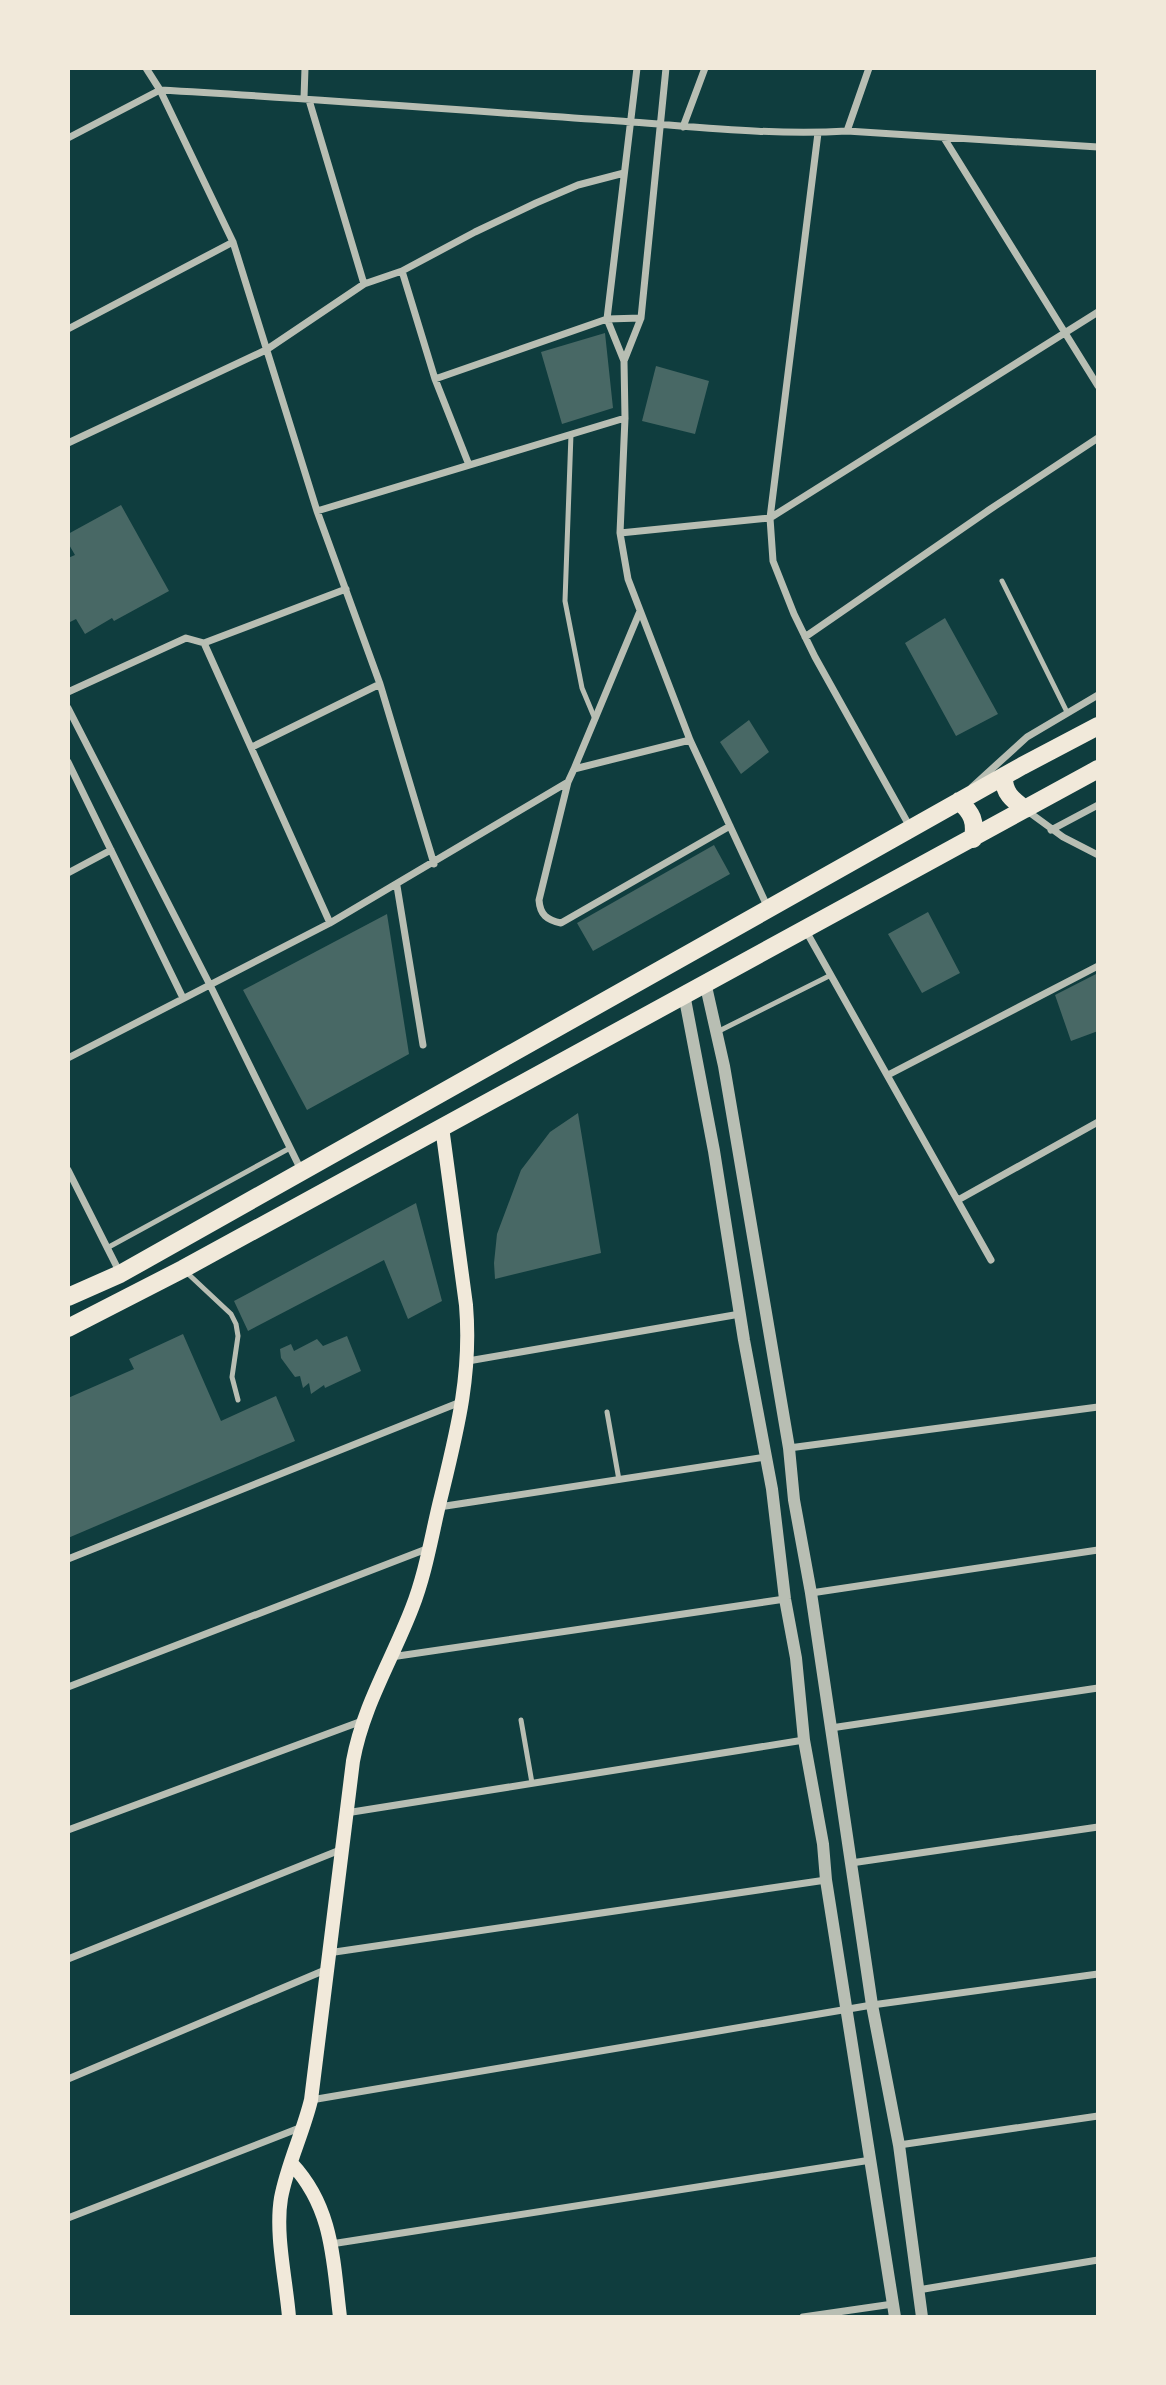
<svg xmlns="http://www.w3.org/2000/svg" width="1166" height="2385" font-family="Lora,serif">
<rect width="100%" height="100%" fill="#0f3d3e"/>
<!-- building -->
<path fill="#486865" d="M605 333 613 408 562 424 541 352Z
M656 366 709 381 695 434 642 421Z
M121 505 169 591 114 621 112 618 85 634 76 619 68 623V558L75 555 68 543V534Z
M945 618 998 714 956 736 905 643Z
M749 720 769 752 741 774 720 742Z
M714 845 730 874 593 951 577 923Z
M928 912 960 973 922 993 888 934Z
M387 914 409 1054 307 1110 243 990Z
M1098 973V1031L1071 1041 1055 995Z
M578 1113 601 1253 495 1279 494 1263 497 1234 521 1170 550 1132Z
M416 1203 442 1301 408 1319 384 1260 248 1331 234 1301Z
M183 1334 221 1421 276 1396 295 1441 68 1538V1398L134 1369 129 1359Z
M347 1336 361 1371 325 1388 324 1385 311 1394 309 1383 303 1388 300 1376 295 1377 281 1358 280 1349 291 1344 294 1351 317 1339 323 1346Z"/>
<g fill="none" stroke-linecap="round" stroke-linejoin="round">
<!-- service -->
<path stroke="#b8beb3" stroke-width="5" d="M571 434 565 601 582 688 595 719
M1002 581 1067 712
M717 1032 831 975
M107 1248 290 1148
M185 1271 231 1314 236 1324 238 1336 232 1377 238 1400
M607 1412 619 1480
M521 1720 532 1783"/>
<!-- minor -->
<path stroke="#b8beb3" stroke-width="7" d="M146 68 160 90 233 242 317 511 380 684 434 864
M637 68 607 319 624 361 625 418 620 533 628 579 690 740 768 908
M160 90C308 98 456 110 604 120 684 125 766 136 847 131L1098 147
M304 98 305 68
M309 100 364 284
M683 127 705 68
M847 131 869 68
M818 133 770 518 773 561 794 614 815 657 910 827
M68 138 160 90
M944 138 1098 386
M402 271 435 379 469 465
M68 329 233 242
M624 361 641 318 666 68
M435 379 607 319 641 318
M68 443 266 350 364 284 402 271 475 232 536 203 578 185 624 173
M317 511 625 418
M620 533 770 518 1098 312
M805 637 989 510 1098 438
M204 643 330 923
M68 692 186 638 204 643 346 589
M68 708 210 985 302 1172
M690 740 574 769 568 782 539 900C540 915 547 920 561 923L730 826
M252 747 380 684
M68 762 183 998
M574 769 640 611
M972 787 1027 737 1098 695
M1026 810 1063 837 1098 855
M1051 830 1098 805
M68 873 111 850
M397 886 423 1045
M806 931 991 1260
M68 1058 330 923 568 782
M888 1075 1098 966
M68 1170 120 1273
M958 1200 1098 1122
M468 1361 740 1314
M789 1448 1098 1407
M439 1507 766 1457
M68 1559 463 1401
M811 1593 1098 1550
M391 1657 785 1599
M68 1687 429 1548
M831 1728 1098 1688
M346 1813 804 1740
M68 1830 362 1721
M851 1863 1098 1827
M328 1953 826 1880
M68 1959 340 1850
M68 2079 325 1970
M311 2100 872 2005 1098 1974
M899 2145 1098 2116
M68 2218 302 2127
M331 2244 871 2160
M918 2290 1098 2260
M803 2317 893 2304"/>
<!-- tertiary -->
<path stroke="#b8beb3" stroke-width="12" d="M705 982 724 1066 789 1448 794 1500 811 1593 872 2005 899 2145 922 2317
M684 994 714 1151 744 1340 772 1489 785 1599 796 1658 804 1740 823 1844 826 1880 895 2317"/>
<!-- secondary -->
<path stroke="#f1e9da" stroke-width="14" d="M292 2164C333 2208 333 2260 340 2317
M289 2317C286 2280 275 2234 281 2198 287 2165 303 2133 311 2100L353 1761C363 1706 392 1660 412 1608 425 1575 431 1539 439 1505 456 1435 472 1377 466 1305L442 1127"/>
<!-- primary -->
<path stroke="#f1e9da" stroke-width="18" d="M1004 776C1003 793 1013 800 1025 809
M959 801C972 813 976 821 973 839
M68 1297 120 1274 1022 766 1098 726
M68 1328 183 1269 1098 769"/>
</g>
<!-- border -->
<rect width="1166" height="2385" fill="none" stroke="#f1e9da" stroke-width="140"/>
</svg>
